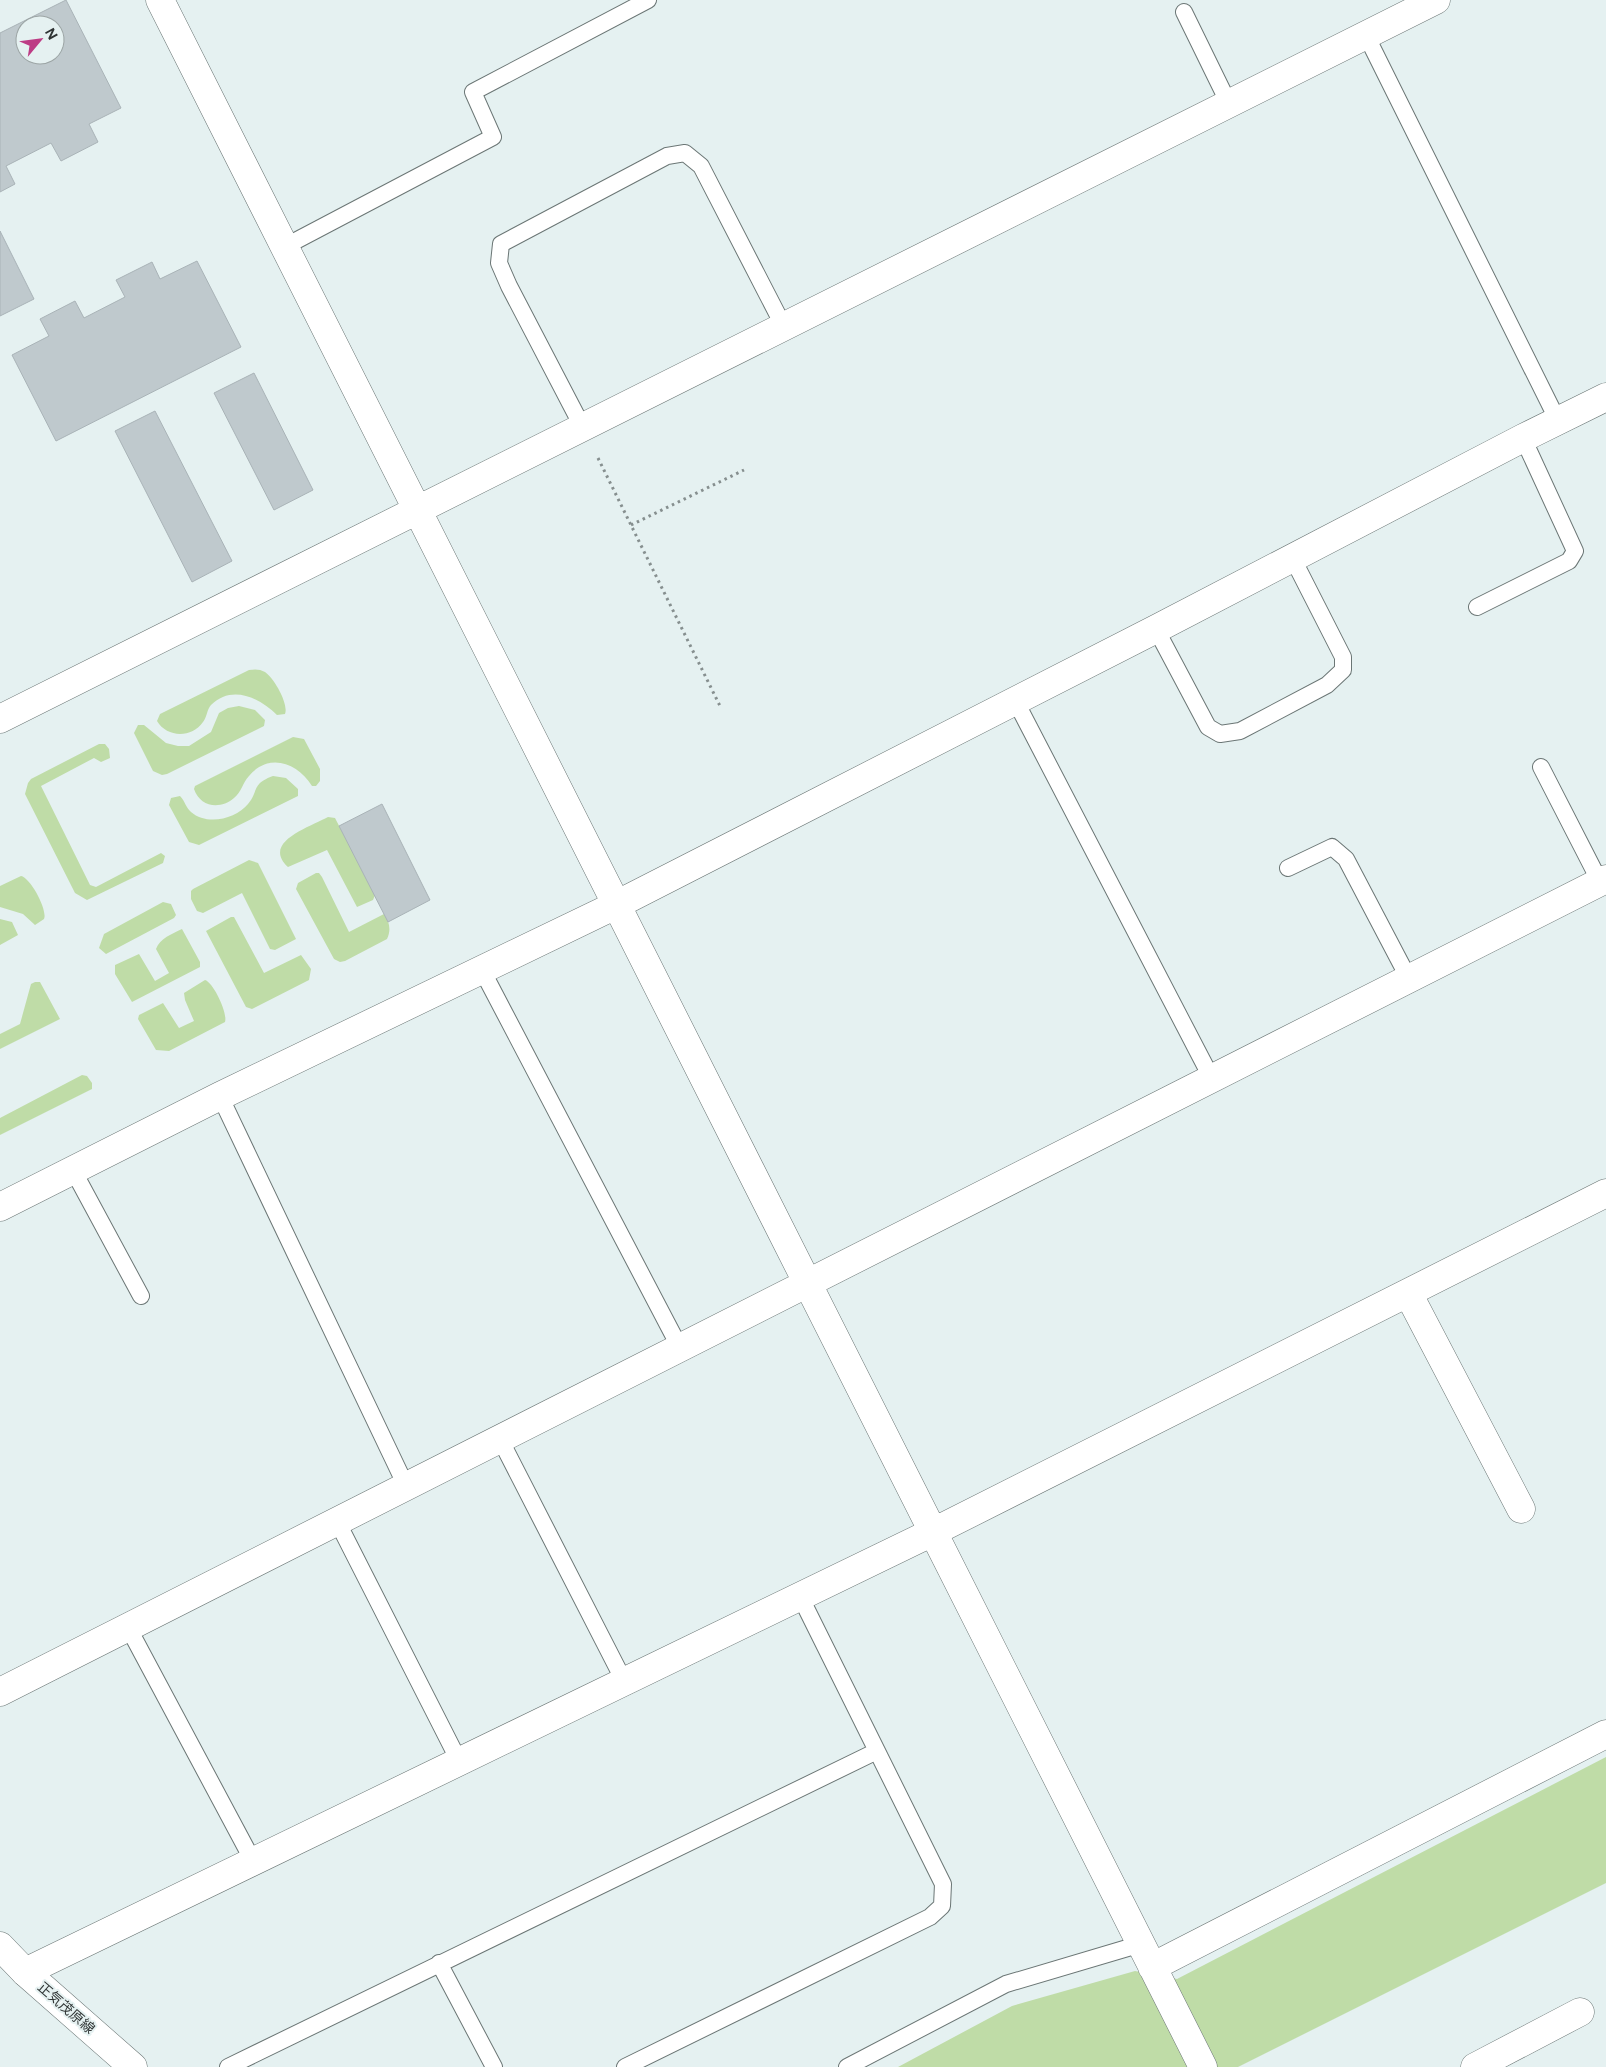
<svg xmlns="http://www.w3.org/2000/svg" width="1606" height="2067" font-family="Figtree,'Noto Sans JP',sans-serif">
<rect width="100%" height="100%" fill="#e5f1f1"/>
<!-- green -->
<path fill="#bfdca7" d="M249 670C255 669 260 669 265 672 274 678 289 704 285 714L277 715C260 698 232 684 211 705 207 709 207 717 203 722 192 738 167 738 157 721L160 714Z
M239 706 255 710 265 720 264 726 167 774 162 775 153 771 134 733 138 725H144L166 743 178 746H189L211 732 219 713 228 708Z
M293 737 304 739 320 769V781L316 786H312C298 763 269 752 249 776 243 782 241 793 234 798 220 810 200 807 194 789L195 786Z
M99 744H105L109 749 110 758 101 762 94 758 41 786 90 885 96 887 161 853 165 856 163 863 87 900 75 893 25 794 28 783 31 779Z
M273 776 286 778 298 789V796L199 845 189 842 169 805 171 798 180 796C185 801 186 808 191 812 207 826 236 819 248 804 259 791 251 784 273 776Z
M328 817 335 818 375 895 373 900 357 907 327 850 288 867C261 842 310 827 328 817Z
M249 860 258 863 296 939 275 950 270 949 242 893 203 913 197 911 191 899V891L193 889Z
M316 873H319L322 877 349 932 384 914C390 922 391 931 387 939L345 961 340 962 334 959 296 889 298 883Z
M21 876C31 878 48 911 44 919L35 925 23 914 0 907V886Z
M163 902 171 904 176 915 174 918 106 954 99 948 104 934Z
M231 917H234L264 973 301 955 311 969 309 980 252 1009 246 1007 206 931Z
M0 919 12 922 18 935 0 945Z
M182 929 200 962V967L132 1002 115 974V965L139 954 155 981 169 973 156 949C160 938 172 934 182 929Z
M205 980C213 982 228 1013 225 1022L169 1051 156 1050 138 1019 139 1015 163 1003 179 1028 194 1021 185 1000 184 993Z
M35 982H40L60 1019 0 1049V1034L20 1024 31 984Z
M82 1075 87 1076 92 1083V1089L0 1135V1118Z
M1606 1757V1883L1238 2067H898L1012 2006 1135 1971 1177 1979Z"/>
<!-- building -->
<path fill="#bfc9cd" stroke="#a9b3b7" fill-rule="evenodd" d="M66 0 121 108 89 124 98 142 61 161 51 143 6 166 15 184 0 192V33ZM25 25H55V55H25Z
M0 231 34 299 0 316Z
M197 261 241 347 56 441 12 355 49 336 40 319 75 301 84 318 125 297 116 280 152 262 160 279Z
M254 373 313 490 274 510 214 393Z
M155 411 232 561 192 582 115 431Z
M382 804 430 900 388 922 339 826Z"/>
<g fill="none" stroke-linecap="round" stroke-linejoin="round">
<defs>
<path id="service" d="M1184 12 1229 104
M1366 35 1558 421
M284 247 493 137 473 92 648 0
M583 428 509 286 499 263 501 244 667 156 685 153 701 166 784 327
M1477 607 1569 561 1575 551 1523 438
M1156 629 1208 727 1220 734 1240 731 1327 685 1343 670V657L1293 559
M1015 700 1212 1079
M1541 767 1600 882
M1288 868 1332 847 1346 859 1409 979
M482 970 680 1348
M220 1096 406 1486
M73 1170 141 1296
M500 1439 624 1681
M337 1521 459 1761
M128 1627 253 1861
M439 1963 494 2067
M228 2067 877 1751
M625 2067 930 1917 942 1906 943 1884 800 1596
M847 2067 1006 1984 1141 1944"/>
<path id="minor" d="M160 0 1203 2067
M0 719 1436 0
M0 1207 220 1096 616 905 1156 629 1523 438 1606 397
M1408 1293 1521 1509
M0 1692 1606 879
M1152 1967 1606 1734
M25 1972 933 1532 1606 1193
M1475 2067 1580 2012"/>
<path id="secondary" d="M0 1946 25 1972 133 2067"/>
</defs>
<!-- service casing -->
<use href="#service" stroke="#6b7675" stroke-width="18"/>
<!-- minor casing -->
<use href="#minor" stroke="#6b7675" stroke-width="29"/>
<!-- secondary casing -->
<use href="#secondary" stroke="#6b7675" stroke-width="29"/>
<!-- path -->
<path stroke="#868f8f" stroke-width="3" stroke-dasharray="2.5 4" stroke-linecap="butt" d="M598 458 720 706
M631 525 744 470"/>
<!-- service -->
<use href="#service" stroke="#fff" stroke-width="16"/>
<!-- minor -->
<use href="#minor" stroke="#fff" stroke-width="28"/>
<!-- secondary -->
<use href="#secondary" stroke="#fff" stroke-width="28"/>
</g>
<g text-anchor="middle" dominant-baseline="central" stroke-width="4" stroke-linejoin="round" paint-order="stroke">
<!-- street labels -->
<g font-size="14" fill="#2f3434" stroke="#e5f1f1">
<text transform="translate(66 2008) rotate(41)">正気茂原線</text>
</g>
</g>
<!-- north arrow -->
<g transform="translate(40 40) rotate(61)"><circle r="24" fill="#e5f1f1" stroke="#9ca5a5"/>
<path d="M0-4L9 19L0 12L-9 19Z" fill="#bd3c85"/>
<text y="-8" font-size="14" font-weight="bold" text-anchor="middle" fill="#2f3434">N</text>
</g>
</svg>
